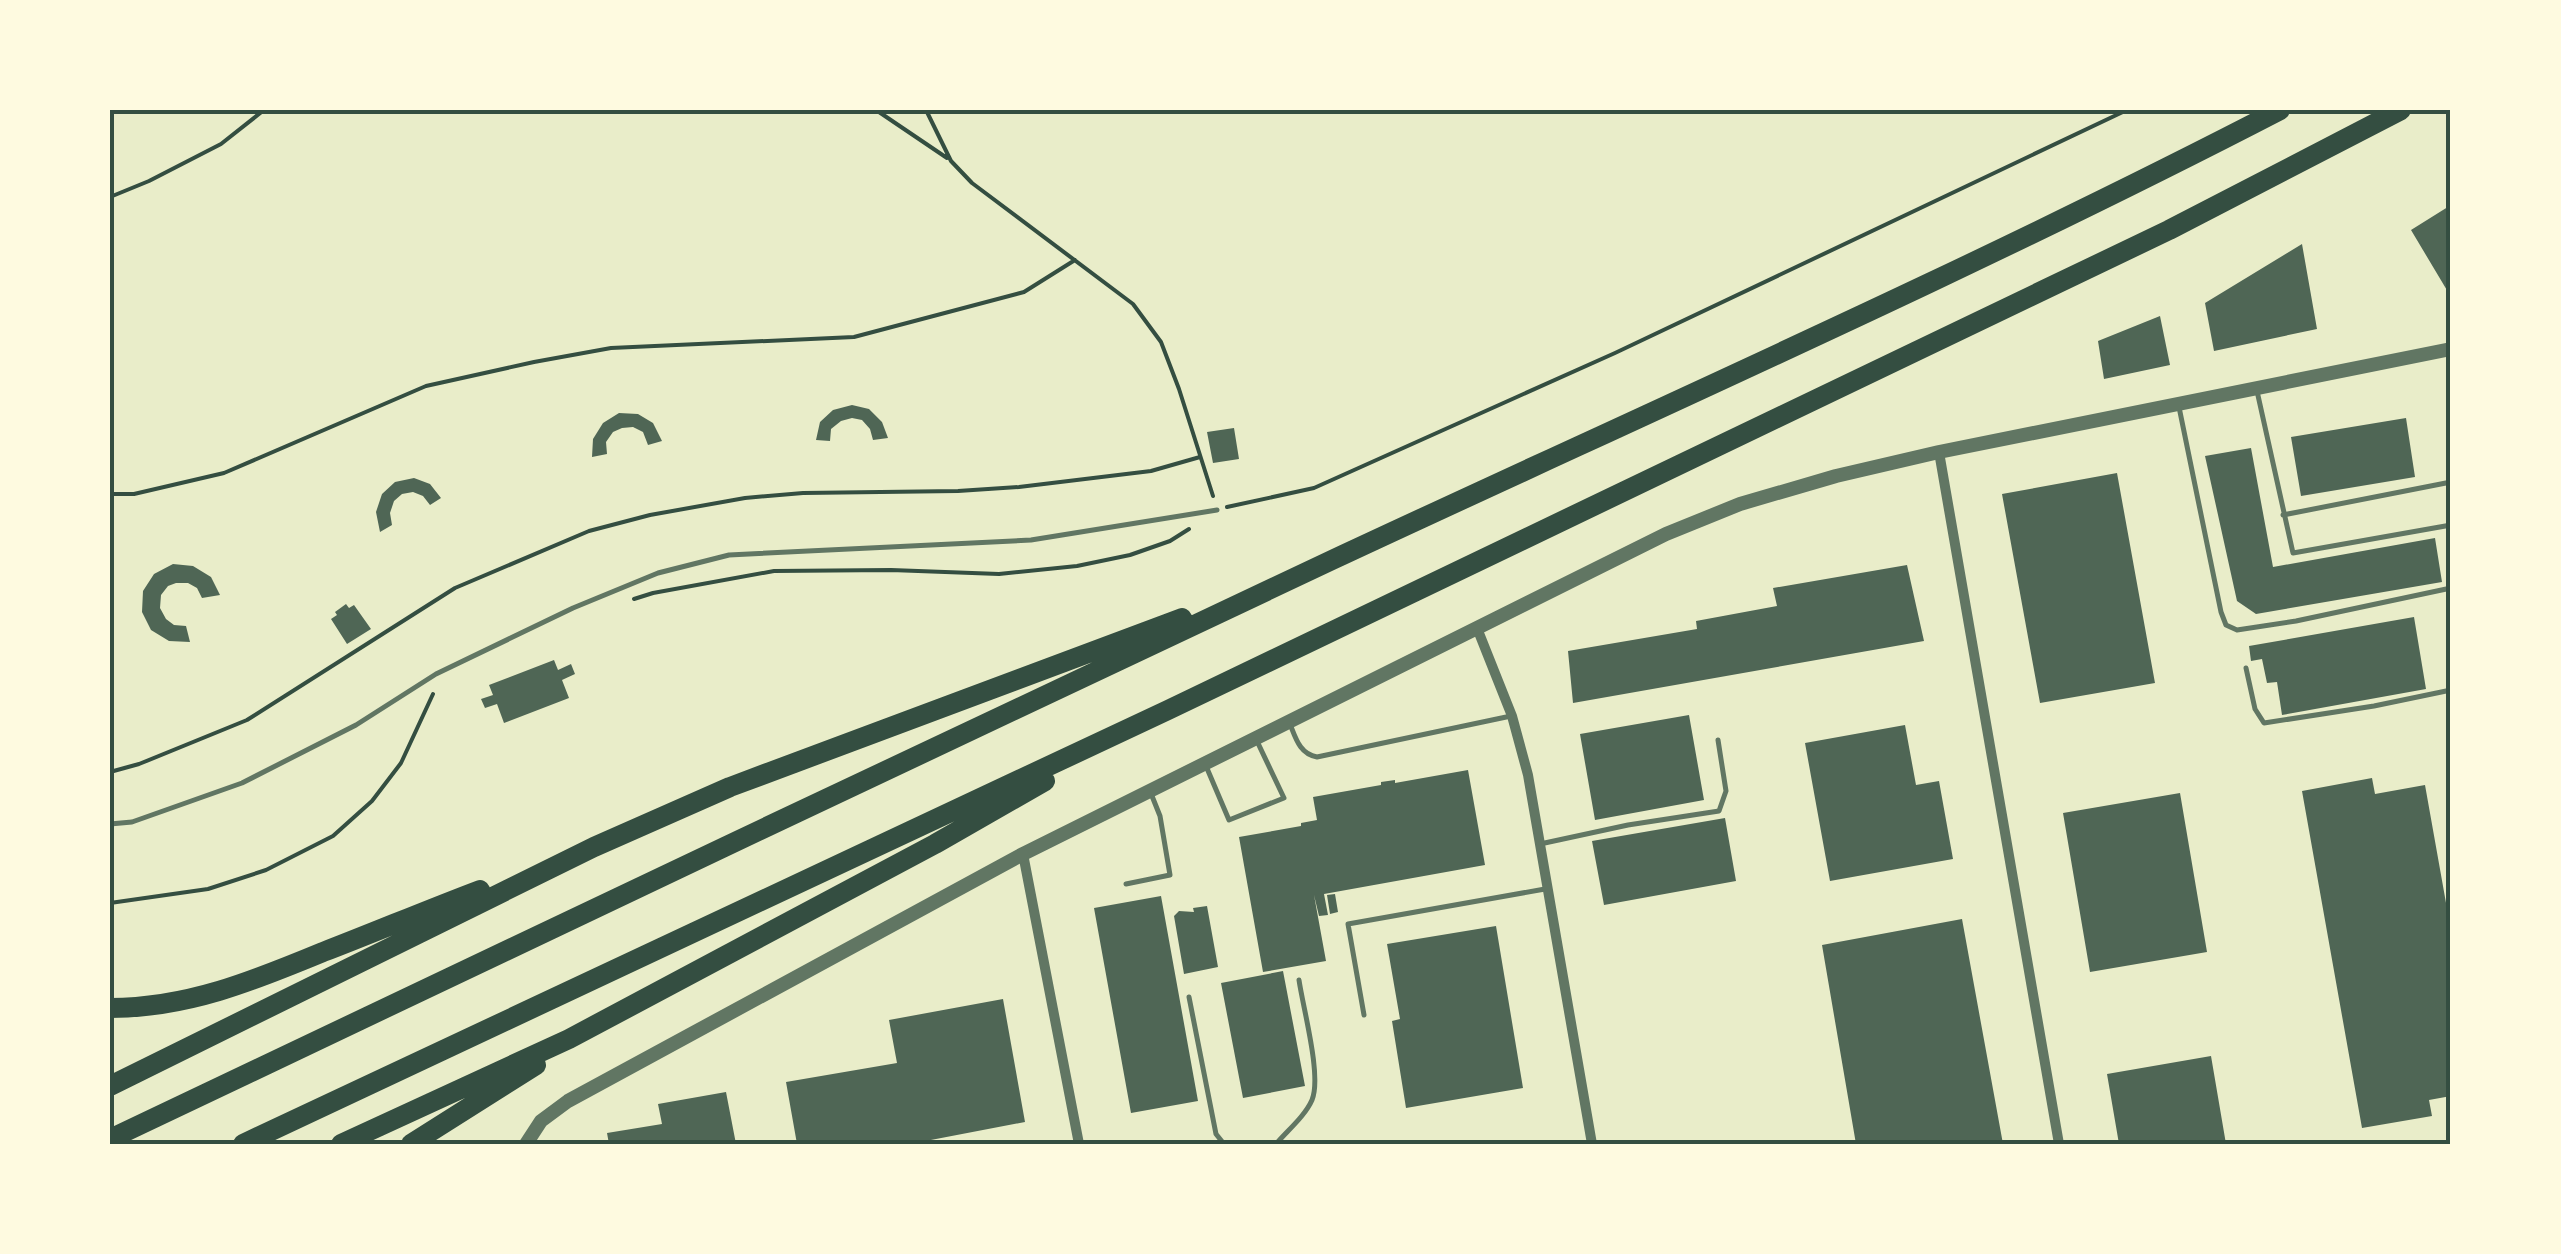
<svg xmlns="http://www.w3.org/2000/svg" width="2561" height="1254" font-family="Helvetica,sans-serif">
<rect width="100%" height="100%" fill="#e9edc9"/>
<!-- building -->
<path fill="#4f6655" d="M2451 205V297L2411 230Z
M2302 244 2317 329 2214 351 2205 303Z
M2160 316 2170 365 2104 379 2098 341Z
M852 405 869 409 882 422 888 438 873 440 870 429 862 420 852 418 841 421 831 429 830 441 816 440 820 422 833 410Z
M619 413 638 414 653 423 662 441 648 445 643 432 633 427 622 428 613 432 606 442 607 454 592 457 593 439 603 423Z
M2406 418 2415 477 2301 496 2291 437Z
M1234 428 1239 459 1213 463 1207 432Z
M2251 448 2273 567 2435 538 2442 582 2256 614 2237 601 2205 456Z
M2117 473 2155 683 2040 703 2002 494Z
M414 478 430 484 441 498 430 505 423 496 413 492 402 494 394 501 390 513 392 525 380 532 376 512 382 494 395 482Z
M173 564 193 566 211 577 220 595 202 598 197 588 188 583H176L168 586 161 595 160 608 166 619 174 625 186 626 190 642 169 641 151 630 142 612 143 591 154 574Z
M1907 565 1924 641 1573 703 1568 651 1697 629 1696 621 1777 606 1773 588Z
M346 604 349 608 354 605 371 629 347 644 331 619 337 615 335 612Z
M2414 617 2426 689 2282 715 2277 682 2267 683 2262 659 2251 661 2249 646Z
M554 660 558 670 571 664 575 674 562 680 569 698 504 723 497 704 485 708 481 699 493 695 489 685Z
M1689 715 1704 800 1595 820 1580 734Z
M1905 725 1916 785 1939 781 1953 859 1830 881 1805 743Z
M1468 770 1485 865 1324 894 1328 915 1319 916 1314 895 1326 961 1263 972 1239 837 1301 826V823L1317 820 1313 797 1381 785V782L1395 780V783Z
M2372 778 2375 794 2425 785 2451 931V1096L2429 1100 2432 1116 2362 1128 2302 791Z
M2180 793 2207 952 2090 972 2063 813Z
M1725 818 1736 881 1604 905 1592 841Z
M1335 894 1338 912 1330 914 1327 895Z
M1161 896 1198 1101 1131 1113 1094 908Z
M1207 906 1218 967 1184 974 1174 916 1179 911 1194 912 1193 908Z
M1962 919 2003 1144H1856L1822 945Z
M1496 926 1523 1088 1406 1108 1392 1021 1400 1019 1387 944Z
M1283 971 1305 1086 1243 1098 1221 983Z
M1003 999 1025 1122 910 1144H797L786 1082 897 1063 889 1020Z
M2211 1056 2226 1144H2119L2107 1074Z
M726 1092 736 1144H609L607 1133 662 1124 658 1104Z"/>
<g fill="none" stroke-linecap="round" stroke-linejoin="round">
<!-- path -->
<path stroke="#344e41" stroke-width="4" d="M876 110 947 158
M926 110 951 161 972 183 1133 304 1161 342 1179 389 1213 496
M110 197 149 181 221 144 264 110
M110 494H134L224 473 426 386 534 362 611 348 854 337 1024 292 1075 260
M1227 507 1314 488 1615 353 2127 110
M634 599 653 593 774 571 891 570 999 574 1077 566 1130 555 1170 541 1189 529
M110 772 139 764 247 720 455 588 589 531 650 515 745 498 803 493 958 491 1019 487 1151 471 1200 457
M110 903 208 889 266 870 333 836 372 801 401 763 433 694"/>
<!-- service -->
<path stroke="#617663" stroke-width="5" d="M2257 391 2293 553 2451 525
M2179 407 2221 612 2226 625 2237 630 2296 621 2451 588
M2283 515 2451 482
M2246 668 2255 709 2264 723 2374 706 2451 690
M1290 724C1296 739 1300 754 1317 757L1511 716
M1206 766 1229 820 1284 798 1256 739
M110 824 132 822 242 783 356 725 436 674 573 608 658 573 729 555 1031 540 1217 510
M1540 844 1628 825 1719 811 1726 791 1718 740
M1126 884 1170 875 1160 816 1150 791
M1189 997 1216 1134 1224 1144
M1364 1015 1348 924 1545 889
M1276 1144C1288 1130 1305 1116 1312 1100 1322 1076 1303 1008 1299 980"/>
<!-- minor -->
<path stroke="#617663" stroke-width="10" d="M1939 452 2059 1144
M1477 628 1512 716 1528 775 1592 1144
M1023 854 1079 1144"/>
<!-- tertiary -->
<path stroke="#617663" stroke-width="14" d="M526 1144 541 1121 568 1101 1023 854 1666 534 1740 504 1836 476 1939 452 2451 349"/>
<!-- motorway -->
<path stroke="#344e41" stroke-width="20" d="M110 1008C187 1008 253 981 323 952 375 932 427 910 480 890
M110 1086 594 847 730 787 1182 618
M110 1139C517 946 924 751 1332 560 1649 412 1969 271 2280 110
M243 1144 1168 710 2169 230 2401 110
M341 1144 569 1039 935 844 1045 781
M411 1144 536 1065"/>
</g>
<!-- border -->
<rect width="2561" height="1254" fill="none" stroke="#fefae0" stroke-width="225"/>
<rect x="112" y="112" width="2336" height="1030" fill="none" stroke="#344e41" stroke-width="4"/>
</svg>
